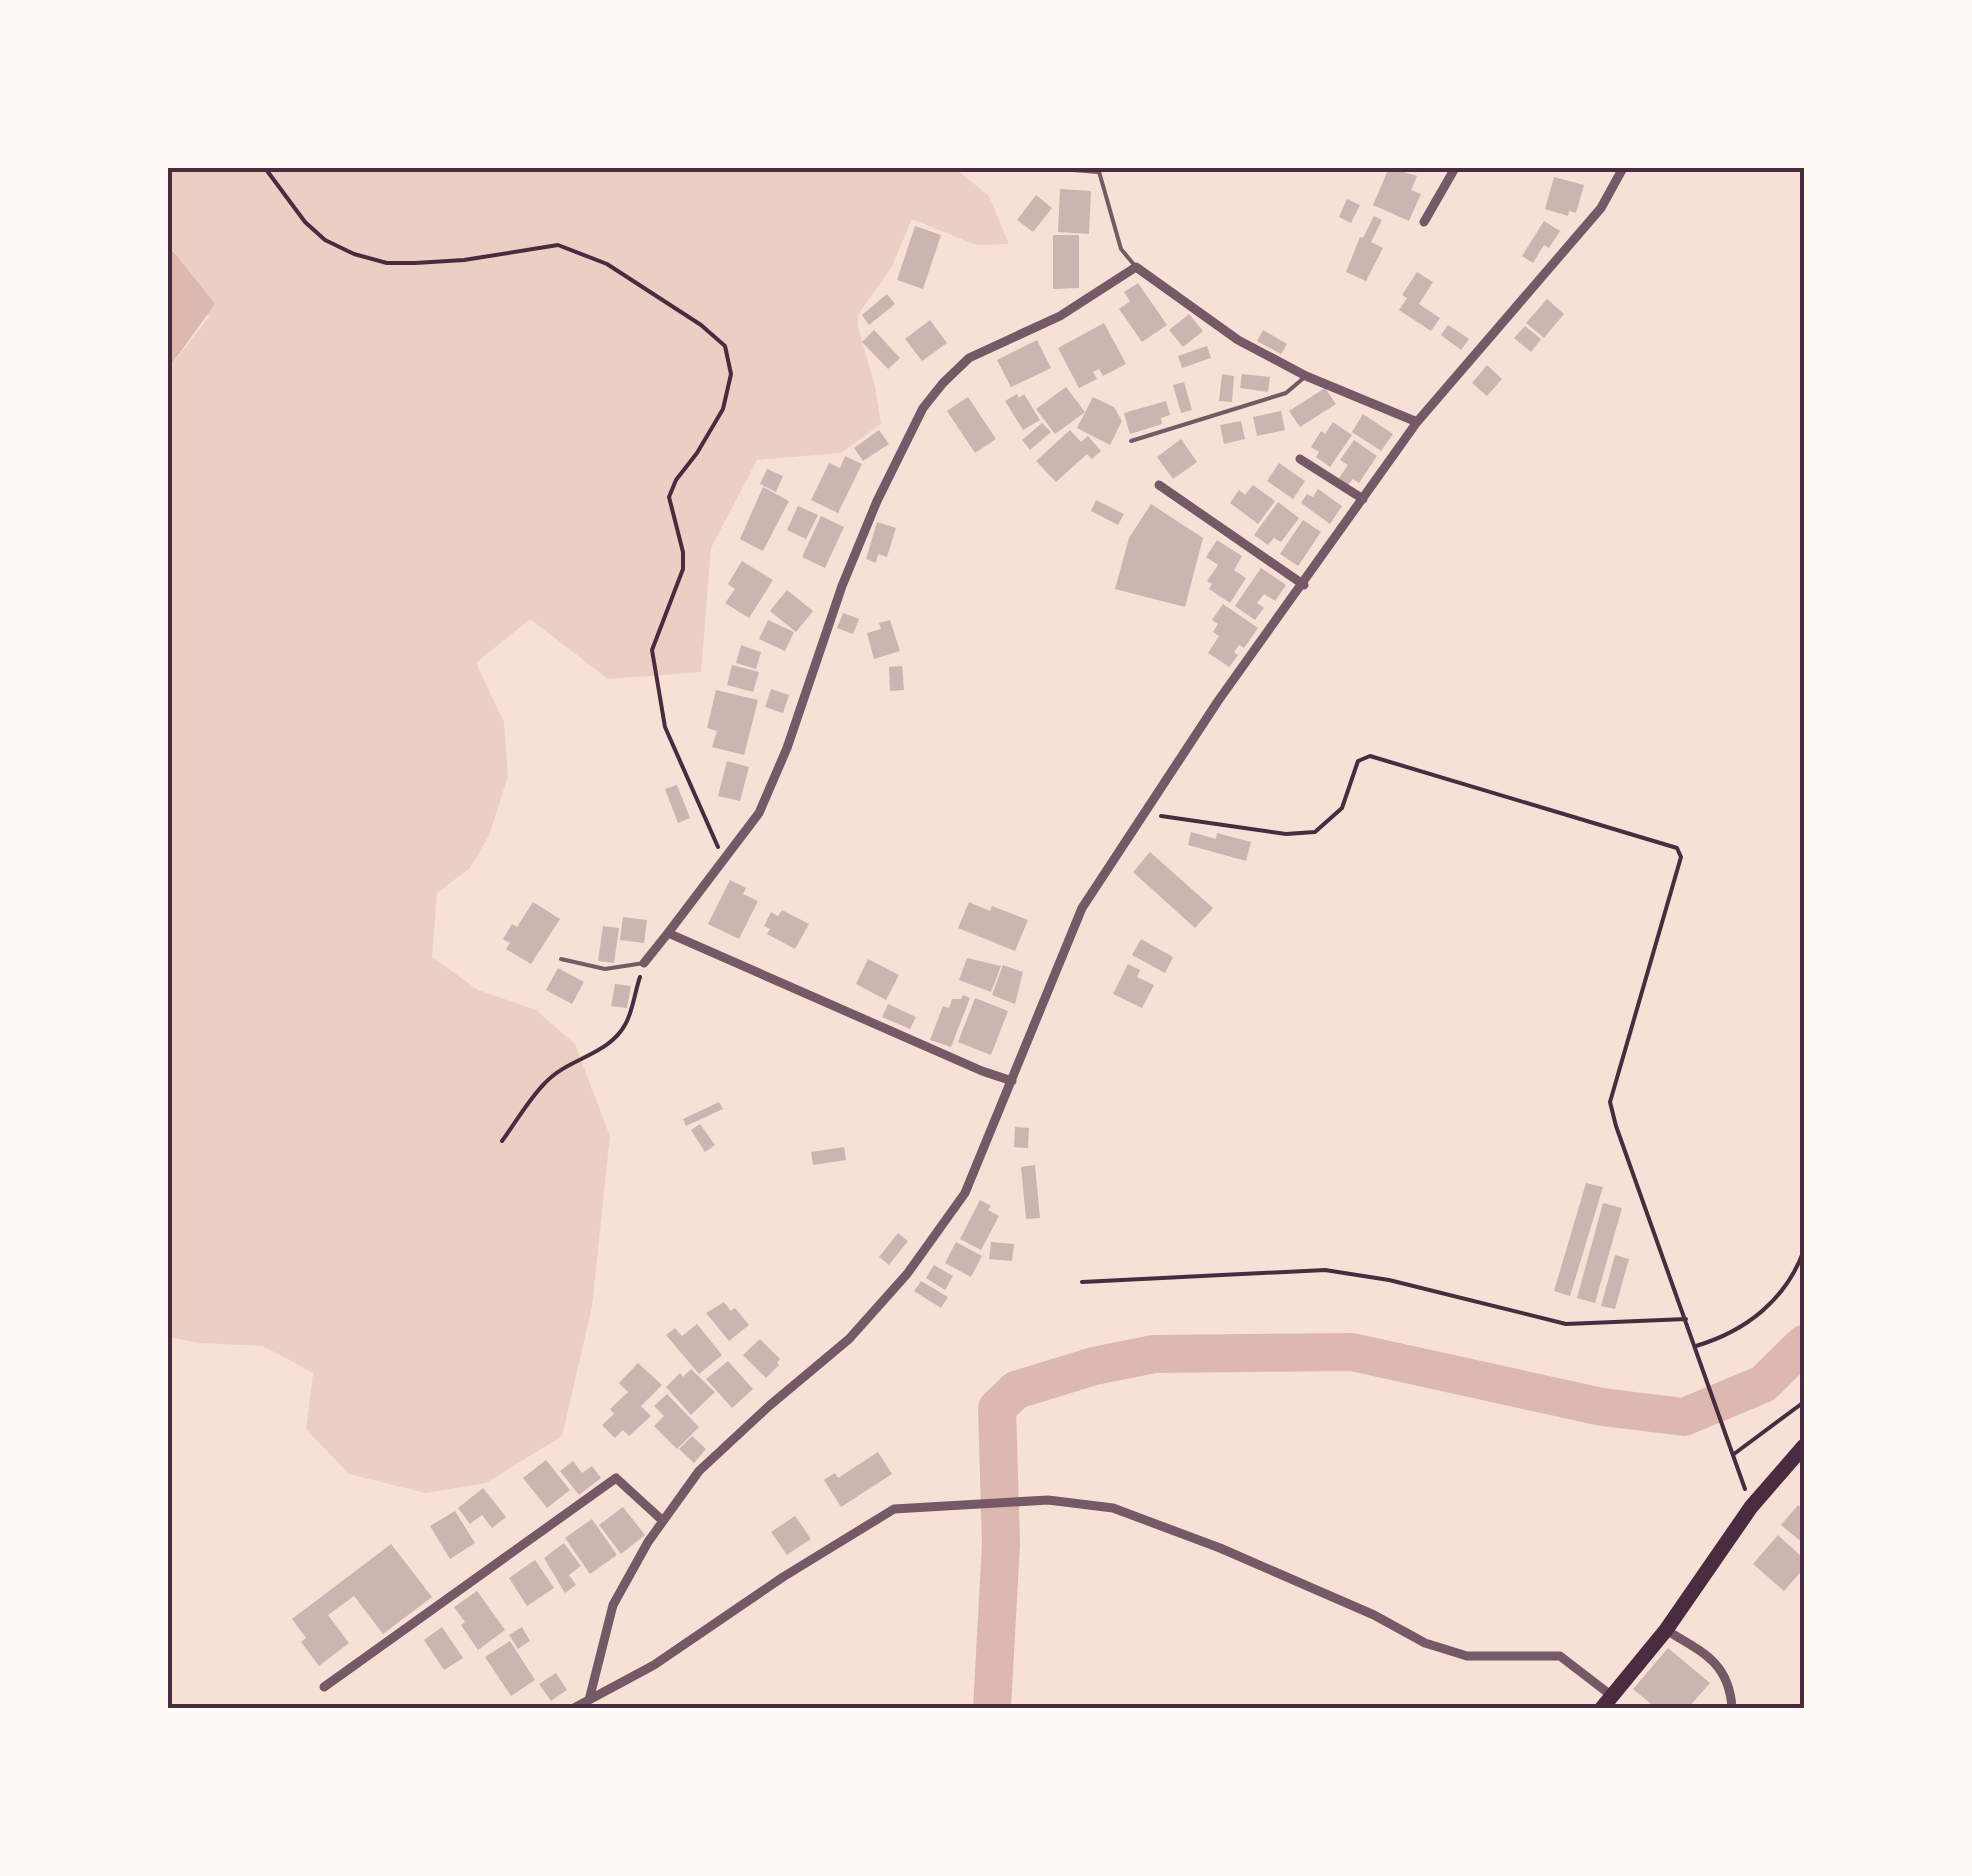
<svg xmlns="http://www.w3.org/2000/svg" width="1972" height="1876" font-family="'Varela Round',sans-serif">
<rect width="100%" height="100%" fill="#f7e1d7"/>
<!-- green -->
<path fill="#ebcfc5" d="M168 168H955L989 196 1009 244 976 245 912 219 892 266 858 315V326L875 387 881 424 841 453 757 460 711 548 701 672 608 679 530 619 476 663 504 722 508 776 489 836 470 868 437 893 432 957 478 990 536 1010 575 1044 610 1136 592 1307 562 1436 486 1483 425 1493 349 1474 306 1429 313 1373 263 1346 200 1343 168 1337V369L209 317 174 251 168 249Z"/>
<!-- water -->
<path fill="#dcb8b0" d="M168 249 173 251 215 304 168 369Z"/>
<g fill="none" stroke-linecap="round" stroke-linejoin="round">
<!-- river -->
<path stroke="#dcb8b0" stroke-width="38" d="M992 1708 1001 1544 997 1408 1016 1390 1094 1366 1154 1354 1352 1352 1602 1407 1684 1417 1763 1384 1804 1344"/>
</g>
<!-- building -->
<path fill="#ccb4b1" d="M1389 168 1417 176 1411 190 1421 194 1409 221 1373 205Z
M1554 177 1584 185 1576 213 1569 211 1568 216 1545 209Z
M1060 189 1091 191 1089 234 1058 232Z
M1036 195 1052 208 1033 232 1017 220Z
M1347 199 1360 205 1351 223 1339 217Z
M1374 216 1382 220 1371 242 1383 248 1366 281 1346 272 1360 237 1363 238Z
M1544 221 1560 231 1549 248 1544 245 1533 263 1522 256Z
M915 226 941 235 923 289 897 280Z
M1053 235H1079V288L1053 289Z
M1417 272 1433 282 1419 304 1440 318 1431 331 1399 310 1407 298 1402 295Z
M1138 283 1167 325 1142 342 1119 309 1130 301 1124 292Z
M887 294 895 304 869 325 862 315Z
M1547 299 1564 314 1544 338 1526 323Z
M1189 314 1203 331 1183 347 1169 330Z
M930 320 947 343 922 361 905 339Z
M1104 323 1126 364 1103 376 1099 369 1093 372 1097 379 1079 388 1058 348Z
M1448 325 1469 339 1461 350 1441 335Z
M1525 326 1541 339 1531 352 1514 338Z
M874 330 900 358 888 369 862 342Z
M1263 330 1287 344 1281 354 1257 341Z
M1037 340 1051 368 1011 387 997 360Z
M1207 346 1211 358 1182 368 1178 356Z
M1487 365 1502 379 1487 396 1472 383Z
M1222 374 1234 376 1232 402 1219 401Z
M1242 374 1270 377 1268 392 1240 388Z
M1184 382 1192 410 1181 413 1173 385Z
M1066 387 1085 412 1055 434 1036 409Z
M1325 388 1336 404 1300 427 1289 411Z
M1017 394 1019 398 1024 394 1040 420 1023 430 1005 401Z
M968 397 996 439 975 453 947 411Z
M1093 397 1114 407 1122 421 1110 445 1077 428Z
M1166 401 1170 415 1161 418 1162 424 1130 434 1124 413Z
M1281 411 1285 430 1257 436 1253 417Z
M1363 414 1393 434 1381 451 1352 432Z
M1241 421 1245 439 1224 444 1220 425Z
M1333 422 1352 435 1330 467 1316 457 1319 452 1311 447 1321 431 1325 434Z
M1042 423 1051 432 1030 450 1022 440Z
M879 430 889 444 863 461 854 448Z
M1070 430 1081 442 1088 436 1101 451 1092 459 1087 454 1056 482 1036 461Z
M1181 439 1197 462 1173 479 1157 457Z
M1354 440 1377 456 1359 483 1353 479 1348 485 1339 478 1348 465 1340 460Z
M845 456 862 464 838 513 811 500 829 463 840 468Z
M1279 463 1305 481 1293 499 1267 481Z
M767 469 783 476 776 492 760 484Z
M1253 485 1275 501 1258 524 1230 503 1239 490 1245 495Z
M763 487 789 501 763 551 740 539Z
M1318 489 1342 506 1330 524 1301 503 1307 494 1313 497Z
M1096 500 1124 514 1118 525 1091 511Z
M1278 502 1299 518 1281 542 1274 538 1268 545 1254 535Z
M1151 504 1203 538 1185 607 1115 589 1129 538Z
M798 506 818 515 806 539 787 530Z
M821 516 844 527 825 568 802 557Z
M1303 520 1321 532 1298 566 1280 554Z
M877 522 896 528 887 557 878 554 876 563 866 559Z
M1217 540 1242 556 1234 570 1246 578 1230 603 1209 589 1212 584 1207 581 1218 565 1206 557Z
M742 561 773 580 749 618 725 603 735 589 728 584Z
M1261 568 1286 585 1275 601 1264 594 1257 603 1264 608 1255 620 1235 606Z
M787 590 813 611 796 632 770 611Z
M1223 604 1258 628 1244 648 1239 645 1234 652 1238 655 1229 667 1208 653 1219 636 1213 632 1218 624 1212 620Z
M843 613 859 619 853 634 837 628Z
M768 620 794 632 785 651 759 639Z
M890 620 900 651 874 659 867 633 881 629 879 623Z
M741 645 761 652 756 669 736 663Z
M732 665 759 672 753 692 727 685Z
M902 666 904 690 890 691 889 667Z
M771 689 789 695 783 713 765 707Z
M716 690 758 700 744 755 712 747 717 731 707 728Z
M727 761 749 767 740 801 718 796Z
M677 785 690 818 678 823 665 789Z
M1191 832 1216 839 1217 833 1251 842 1246 861 1188 845Z
M1150 852 1213 908 1195 928 1133 872Z
M730 880 746 888 743 894 758 901 739 939 708 924Z
M533 902 560 919 531 964 506 949 510 943 503 939 512 924 517 927Z
M969 902 990 911 992 906 1028 920 1015 951 958 928Z
M782 910 809 924 795 949 767 934 770 929 764 926 771 912 778 916Z
M623 917 647 920 644 943 620 940Z
M603 926 619 928 614 963 598 961Z
M1141 939 1173 957 1165 973 1132 955Z
M967 958 1001 966 991 992 959 980Z
M868 959 899 975 886 1000 856 984Z
M1128 964 1140 970 1137 977 1154 985 1142 1008 1113 994Z
M1003 965 1023 972 1015 1004 992 995Z
M558 968 584 982 572 1004 546 990Z
M615 984 631 986 627 1008 611 1006Z
M963 995 970 998 951 1047 930 1040 943 1006 949 1008 952 999H961Z
M975 998 1008 1011 991 1055 958 1042Z
M888 1004 916 1017 910 1029 882 1017Z
M719 1102 723 1109 686 1126 683 1119Z
M700 1124 715 1145 705 1152 691 1130Z
M1015 1127 1029 1128 1028 1148 1014 1147Z
M844 1147 846 1160 813 1165 811 1152Z
M1035 1165 1040 1218 1026 1219 1021 1167Z
M1586 1183 1603 1187 1570 1296 1554 1291Z
M980 1200 991 1206 988 1210 999 1216 981 1250 960 1239Z
M1603 1203 1622 1208 1595 1303 1577 1298Z
M898 1233 908 1241 889 1265 879 1257Z
M956 1242 982 1256 971 1277 945 1263Z
M991 1242 1014 1244 1012 1261 989 1259Z
M1615 1255 1629 1259 1615 1309 1601 1306Z
M934 1265 953 1276 945 1290 926 1278Z
M921 1281 948 1297 941 1308 914 1291Z
M724 1302 731 1311 735 1308 749 1325 729 1341 706 1313Z
M697 1324 722 1355 699 1374 666 1335 675 1328 682 1336Z
M760 1339 780 1359 777 1363 779 1365 766 1378 743 1355Z
M728 1361 753 1389 732 1408 706 1379Z
M638 1363 662 1385 641 1406 651 1416 629 1436 623 1430 615 1438 602 1425 614 1414 610 1409 628 1392 619 1383Z
M691 1369 715 1392 691 1415 666 1387 680 1373 683 1377Z
M667 1394 699 1427 677 1449 654 1426 664 1416 654 1406Z
M692 1436 706 1449 694 1463 679 1449Z
M878 1452 892 1474 841 1507 824 1480 835 1473 838 1478Z
M546 1460 570 1490 547 1508 523 1478Z
M573 1461 582 1473 592 1466 601 1478 579 1495 560 1471Z
M483 1488 506 1517 492 1528 482 1515 470 1524 458 1508Z
M1798 1505 1804 1510V1544L1781 1525Z
M623 1507 645 1535 621 1554 599 1525Z
M455 1511 475 1543 450 1559 430 1526Z
M795 1516 811 1539 787 1555 771 1532Z
M592 1519 617 1555 590 1574 565 1538Z
M1778 1535 1804 1559V1568L1784 1591 1753 1564Z
M564 1543 581 1566 569 1575 576 1585 565 1593 544 1558Z
M391 1544 432 1597 383 1634 354 1596 328 1615 349 1643 319 1666 301 1642 306 1638 292 1619Z
M535 1560 554 1588 527 1606 509 1578Z
M477 1591 505 1630 478 1650 461 1625 465 1622 454 1607Z
M442 1627 463 1658 444 1670 424 1640Z
M522 1627 530 1641 518 1649 509 1635Z
M510 1641 535 1680 511 1696 485 1657Z
M1668 1648 1710 1683 1688 1708H1656L1633 1689Z
M556 1673 567 1690 551 1701 539 1684Z"/>
<g fill="none" stroke-linecap="round" stroke-linejoin="round">
<!-- path -->
<path stroke="#4a2c40" stroke-width="4" d="M265 168 305 222 325 240 354 254 387 263H415L464 260 558 245 607 264 701 325 725 346 731 374 723 409 697 453 676 480 669 497 683 552V569L652 650 665 727 718 847
M1161 816 1286 834 1315 832 1342 808 1358 761 1370 756 1677 848 1681 857 1610 1102 1616 1126 1745 1489
M502 1141C516 1122 529 1099 545 1083 569 1057 609 1056 626 1023 633 1010 635 991 640 977
M1082 1282 1325 1270 1389 1280 1566 1324 1686 1319
M1696 1346C1746 1331 1786 1300 1804 1250
M1734 1454 1804 1402"/>
<!-- service -->
<path stroke="#755966" stroke-width="4" d="M1048 168 1098 172
M1098 168 1121 249 1136 267
M1131 441 1286 393 1306 376
M561 959 605 969 644 963"/>
<!-- minor -->
<path stroke="#755966" stroke-width="9" d="M1424 222 1455 168
M1300 459 1363 499
M1159 485 1304 585
M644 963 668 933
M1012 1081 982 1071 668 933 759 813 787 748 842 586 877 501 923 408 943 383 969 358 1060 316 1136 267 1238 340 1306 376 1417 422
M1666 1630C1702 1652 1729 1662 1732 1708
M324 1687 616 1478 663 1521
M589 1700 613 1605 648 1542 699 1471 769 1406 849 1339 907 1274 965 1193 1082 908 1218 701 1417 422 1601 208 1623 168
M574 1708 654 1665 783 1577 894 1509 1048 1500 1113 1508 1220 1548 1374 1615 1425 1643 1467 1656H1560L1612 1696"/>
<!-- trunk -->
<path stroke="#4a2c40" stroke-width="15" d="M1602 1708 1666 1630 1751 1507 1804 1446"/>
</g>
<!-- border -->
<rect width="1972" height="1876" fill="none" stroke="#fffaf5" stroke-width="340"/>
<rect x="170" y="170" width="1632" height="1536" fill="none" stroke="#4a2c40" stroke-width="4"/>
</svg>
